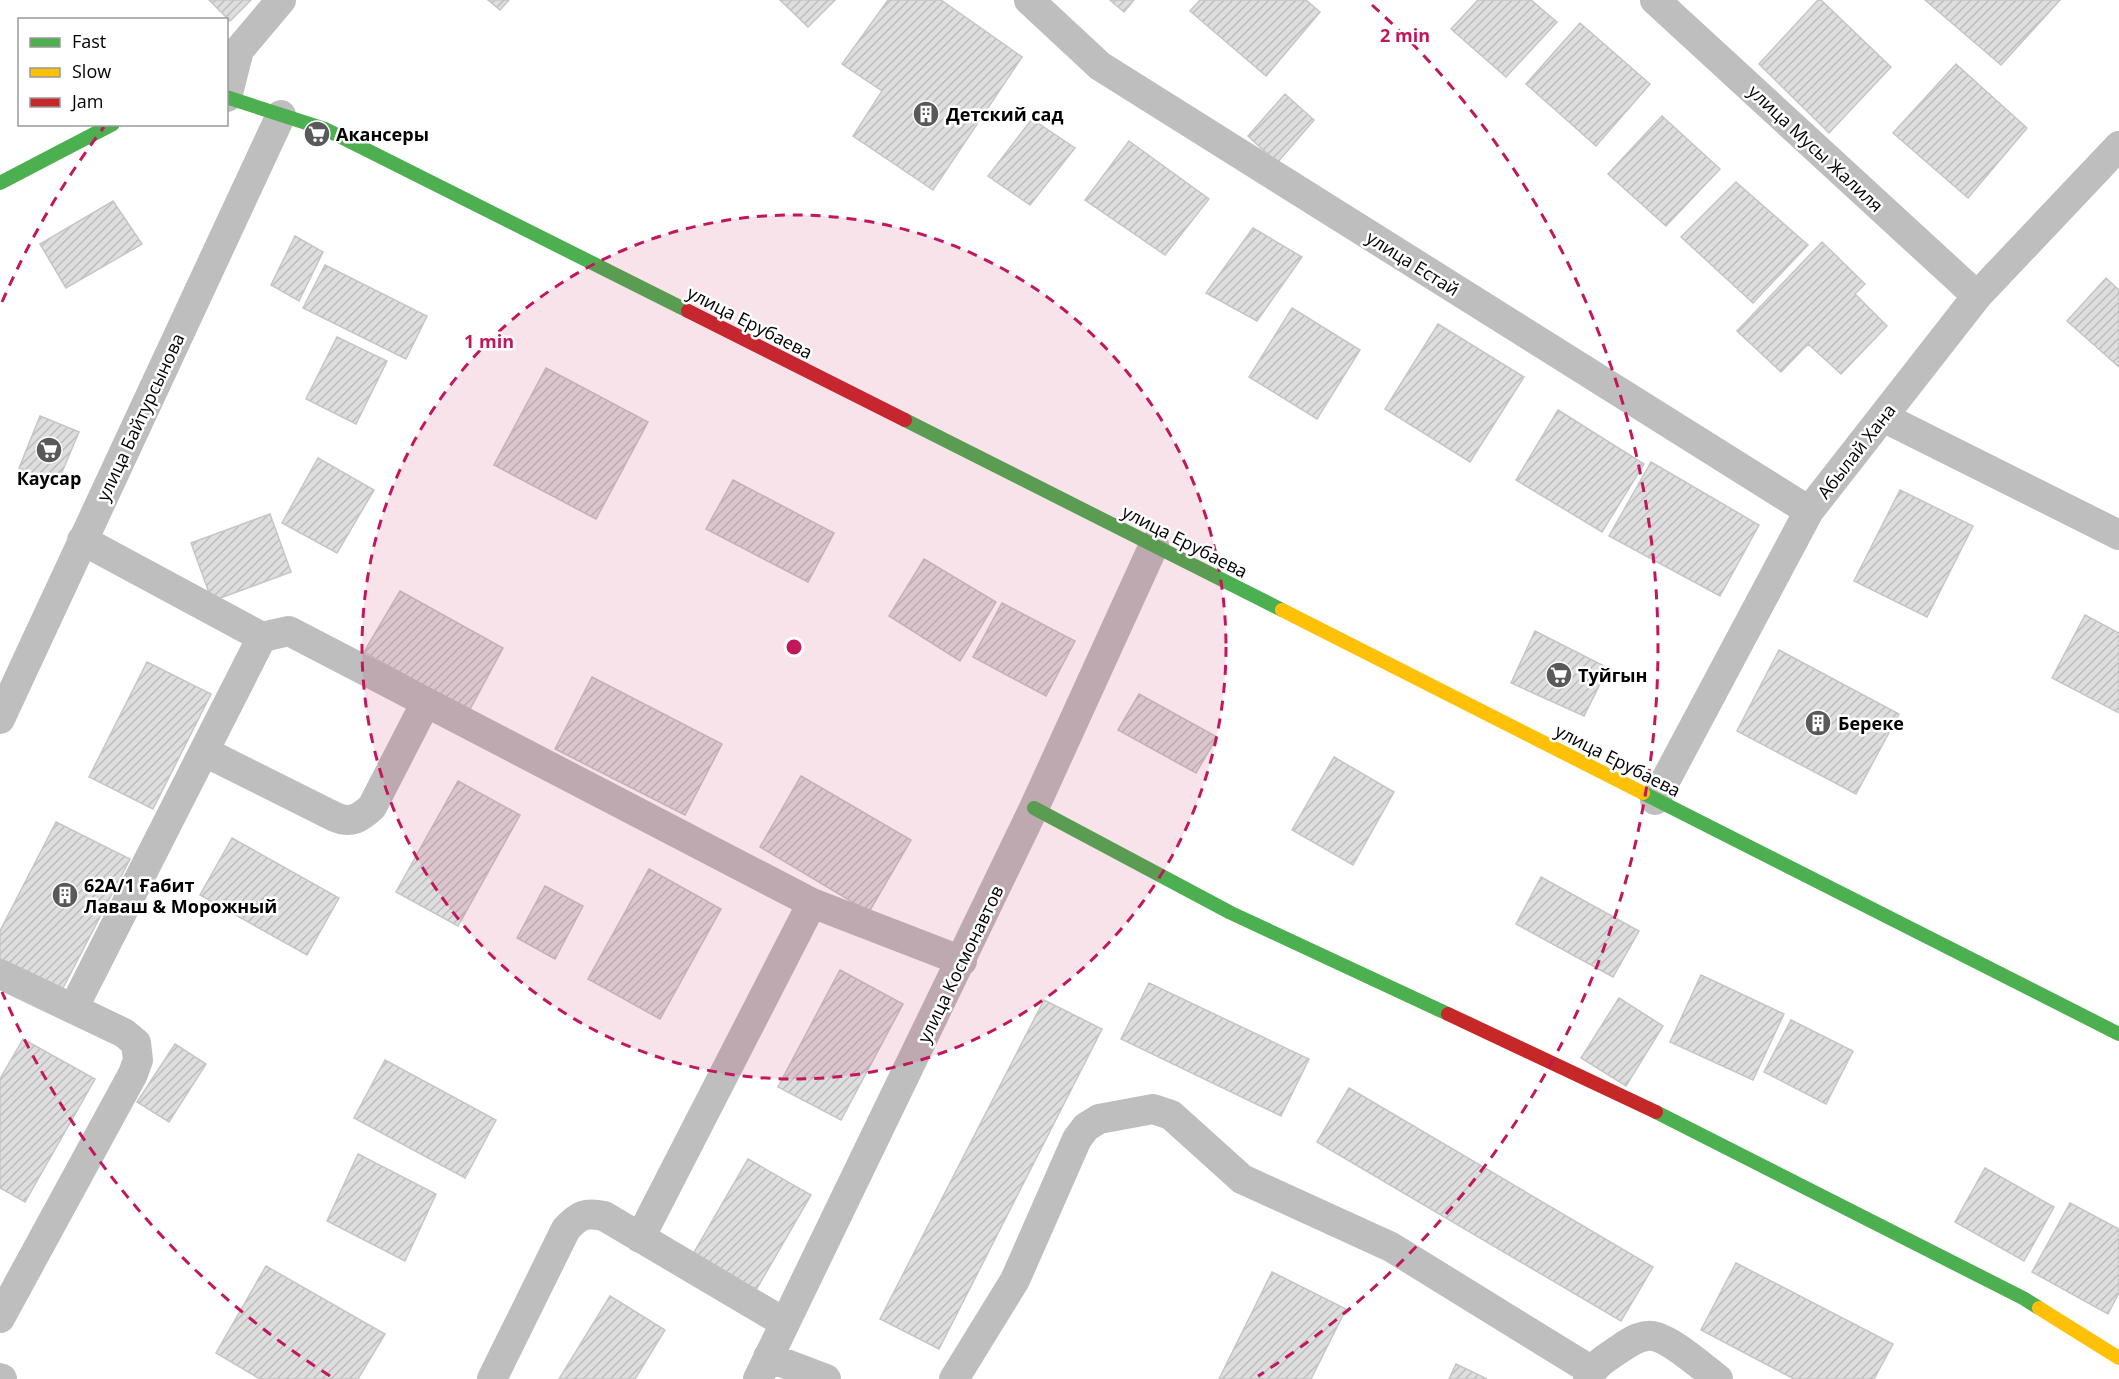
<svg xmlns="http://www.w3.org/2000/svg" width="2119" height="1379" font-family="'Open Sans',sans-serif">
<defs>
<pattern id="building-hatch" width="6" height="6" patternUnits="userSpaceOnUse" patternTransform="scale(1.5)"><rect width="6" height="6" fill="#dedede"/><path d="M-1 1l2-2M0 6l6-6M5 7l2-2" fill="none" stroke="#bdbdbd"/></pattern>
</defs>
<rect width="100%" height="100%" fill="#fff"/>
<!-- building -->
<path fill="url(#building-hatch)" stroke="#c6c6c6" stroke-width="1.5" d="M209 0H251L230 21Z
M488 0H509L500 10Z
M780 0H835L808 27Z
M888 0H941L1022 57 933 190 853 136 882 91 842 64Z
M1110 0H1134L1124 12Z
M1200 0H1306L1320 12 1266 76 1190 11Z
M1478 0H1531L1557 22 1506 77 1451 29Z
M1818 0H1821L1891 67 1829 133 1759 64Z
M1925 0H2060L2001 65Z
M1580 23 1650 84 1596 146 1526 84Z
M1956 64 2027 128 1968 198 1893 133Z
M1285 94 1314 120 1277 163 1248 136Z
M1662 116 1720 169 1666 226 1608 174Z
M1032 119 1075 148 1030 205 988 176Z
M1129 141 1209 199 1165 255 1085 200Z
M1736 182 1808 245 1753 303 1681 237Z
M113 201 142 244 66 288 40 244Z
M1253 228 1302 257 1257 321 1206 293Z
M295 236 323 252 299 301 271 285Z
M1822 242 1865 284 1855 294 1887 326 1841 374 1808 344 1781 372 1737 331Z
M325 265 427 316 406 359 303 308Z
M2106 278 2119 290V367L2067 321Z
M1292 308 1360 350 1317 419 1249 377Z
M1438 324 1524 377 1470 462 1385 409Z
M337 337 387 361 356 424 306 399Z
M546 368 648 422 596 519 494 465Z
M1558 410 1644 464 1602 532 1516 480Z
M40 416 79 432 57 484 19 468Z
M318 458 374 490 337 553 282 523Z
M1651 462 1759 525 1720 596 1609 536Z
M733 480 834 533 808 582 706 529Z
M1900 490 1973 526 1927 617 1854 581Z
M270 514 291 572 212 601 191 543Z
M924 559 996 602 960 661 889 616Z
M400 591 503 648 469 711 364 652Z
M1002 603 1075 641 1046 696 973 657Z
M2085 615 2119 633V713L2052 678Z
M1535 631 1608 668 1584 716 1511 683Z
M1779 650 1899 714 1856 794 1737 731Z
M147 662 211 694 153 809 89 777Z
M592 677 722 744 685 815 555 749Z
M1139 694 1217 737 1196 773 1118 730Z
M1334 757 1394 792 1353 865 1292 830Z
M801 776 911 840 869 912 760 847Z
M458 781 520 815 458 926 396 892Z
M56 822 130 859 62 990 0 959V931Z
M232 838 339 898 307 955 200 895Z
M649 869 721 909 660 1019 588 979Z
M1541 877 1639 931 1613 977 1516 924Z
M545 886 583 906 555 959 517 938Z
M840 970 903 1004 841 1120 778 1087Z
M1701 975 1784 1014 1753 1080 1670 1042Z
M1149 983 1309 1059 1281 1116 1121 1039Z
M1619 998 1663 1026 1626 1086 1581 1058Z
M1044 1000 1102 1029 939 1349 880 1319Z
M1791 1020 1853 1051 1826 1104 1764 1072Z
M23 1039 95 1079 25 1202 0 1188V1079Z
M175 1044 206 1064 169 1122 137 1102Z
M385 1060 496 1120 465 1178 354 1118Z
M1349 1088 1653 1267 1621 1321 1317 1142Z
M358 1154 436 1194 405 1261 327 1221Z
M748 1159 811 1195 752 1297 689 1261Z
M1985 1168 2054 1207 2024 1261 1955 1222Z
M2070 1203 2119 1229V1293L2108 1314 2032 1272Z
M1736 1263 1893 1344 1874 1379H1794L1701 1330Z
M266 1266 385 1334 358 1379H260L216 1353Z
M1272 1272 1346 1309 1311 1379H1219Z
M610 1296 665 1330 635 1379H559Z
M1456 1364 1487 1379H1449Z"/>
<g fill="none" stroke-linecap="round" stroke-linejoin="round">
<!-- street -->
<path stroke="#bebebe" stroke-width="30" d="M1029 0 1100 66 1809 511
M1655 0 1977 296
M227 97 239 50 281 0
M1883 417 2119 535
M82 540 262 637 289 631 812 903 962 961
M0 719 281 115
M205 752 335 817C351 824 360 818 372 807L425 704
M1655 800 1809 511 1977 296 2119 146
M0 974 124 1033 136 1043 138 1060 133 1074 0 1318
M73 1009 262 637
M640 1238 812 903
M768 1357 826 1379
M0 1378 2 1379
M492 1379 566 1229C579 1215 585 1212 604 1216L785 1323
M758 1379 1034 808 1154 545
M954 1379 1015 1280 1077 1139 1086 1127 1099 1119 1153 1109 1171 1115 1242 1179 1391 1247 1592 1371
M1588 1379C1594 1365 1606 1358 1618 1350 1627 1344 1636 1337 1647 1336 1665 1333 1703 1368 1718 1379"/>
<!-- fast -->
<path stroke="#4caf50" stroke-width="14" d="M226 97 325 129 688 311
M0 183 113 124
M905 420 1282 610
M1643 793 2119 1034
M1034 808 1231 913 1448 1014
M1656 1112 2023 1298 2039 1308"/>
<!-- slow -->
<path stroke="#ffc107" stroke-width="14" d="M1282 610 1643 793
M2039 1308 2119 1358"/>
<!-- jam -->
<path stroke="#c62828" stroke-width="14" d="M688 311 905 420
M1448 1014 1656 1112"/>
</g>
<!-- distance rings -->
<circle cx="794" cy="647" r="432" fill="#c2185b" fill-opacity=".12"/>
<g fill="none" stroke="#c2185b" stroke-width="3" stroke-dasharray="10 8">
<circle cx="794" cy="647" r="432"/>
<path d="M330 1376A864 864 0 0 1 2 992M2 302A864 864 0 0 1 104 127M1372 5A864 864 0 0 1 1258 1376"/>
</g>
<!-- icons -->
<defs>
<symbol id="building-disc" viewBox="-11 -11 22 22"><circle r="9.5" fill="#595959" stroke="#fff"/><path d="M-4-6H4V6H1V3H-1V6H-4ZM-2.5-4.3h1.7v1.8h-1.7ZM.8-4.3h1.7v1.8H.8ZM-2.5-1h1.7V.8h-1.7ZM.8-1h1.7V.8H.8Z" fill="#fff"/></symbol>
<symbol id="supermarket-disc" viewBox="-11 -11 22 22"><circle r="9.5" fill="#595959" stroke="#fff"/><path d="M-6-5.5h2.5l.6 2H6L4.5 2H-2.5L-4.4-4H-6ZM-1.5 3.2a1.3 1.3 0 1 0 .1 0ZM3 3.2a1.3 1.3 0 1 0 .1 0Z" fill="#fff"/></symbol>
</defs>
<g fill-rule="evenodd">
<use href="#building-disc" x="911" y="99" width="30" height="30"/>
<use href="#supermarket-disc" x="302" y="119" width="30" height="30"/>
<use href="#supermarket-disc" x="34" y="435" width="30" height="30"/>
<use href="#supermarket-disc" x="1544" y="660" width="30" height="30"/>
<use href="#building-disc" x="1803" y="708" width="30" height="30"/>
<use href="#building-disc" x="50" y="880" width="30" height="30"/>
</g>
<g text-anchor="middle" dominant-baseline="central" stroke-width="5" stroke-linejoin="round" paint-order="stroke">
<!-- poi labels -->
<g font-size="18" font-weight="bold" fill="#000" stroke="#fff" text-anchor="start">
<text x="946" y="114">Детский сад</text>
<text x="336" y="134">Акансеры</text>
<text x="49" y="478" text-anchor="middle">Каусар</text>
<text x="1578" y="675">Туйгын</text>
<text x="1838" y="723">Береке</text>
<text x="84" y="885">62А/1 Ғабит<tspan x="84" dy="21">Лаваш &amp; Морожный</tspan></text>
</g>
<!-- street labels -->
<g font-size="18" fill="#000" stroke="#fff">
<text transform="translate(1816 148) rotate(43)">улица Мусы Жалиля</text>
<text transform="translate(1413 263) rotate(32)">улица Естай</text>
<text transform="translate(750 322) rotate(27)">улица Ерубаева</text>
<text transform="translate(140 417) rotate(-65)">улица Байтурсынова</text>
<text transform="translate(1856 451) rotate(-52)">Абылай Хана</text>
<text transform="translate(1185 541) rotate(27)">улица Ерубаева</text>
<text transform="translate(1618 760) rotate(27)">улица Ерубаева</text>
<text transform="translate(960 964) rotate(-64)">улица Космонавтов</text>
</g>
</g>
<circle cx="794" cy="647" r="9" fill="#c2185b" stroke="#fff" stroke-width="3"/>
<g font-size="18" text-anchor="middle" font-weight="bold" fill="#c2185b" stroke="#fff" stroke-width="5" stroke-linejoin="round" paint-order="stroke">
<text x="1405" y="42">2 min</text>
<text x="489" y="348">1 min</text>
</g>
<!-- legend -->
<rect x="18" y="18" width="210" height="108" fill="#ffffff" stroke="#999999" stroke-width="1.5"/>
<rect x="30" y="38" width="30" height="9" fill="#4caf50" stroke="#999999" stroke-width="1.5"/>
<text x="72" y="48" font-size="18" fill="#000000">Fast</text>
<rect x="30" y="68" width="30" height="9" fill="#ffc107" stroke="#999999" stroke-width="1.5"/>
<text x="72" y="78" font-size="18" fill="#000000">Slow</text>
<rect x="30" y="98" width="30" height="9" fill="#c62828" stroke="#999999" stroke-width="1.5"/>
<text x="72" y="108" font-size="18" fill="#000000">Jam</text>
</svg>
